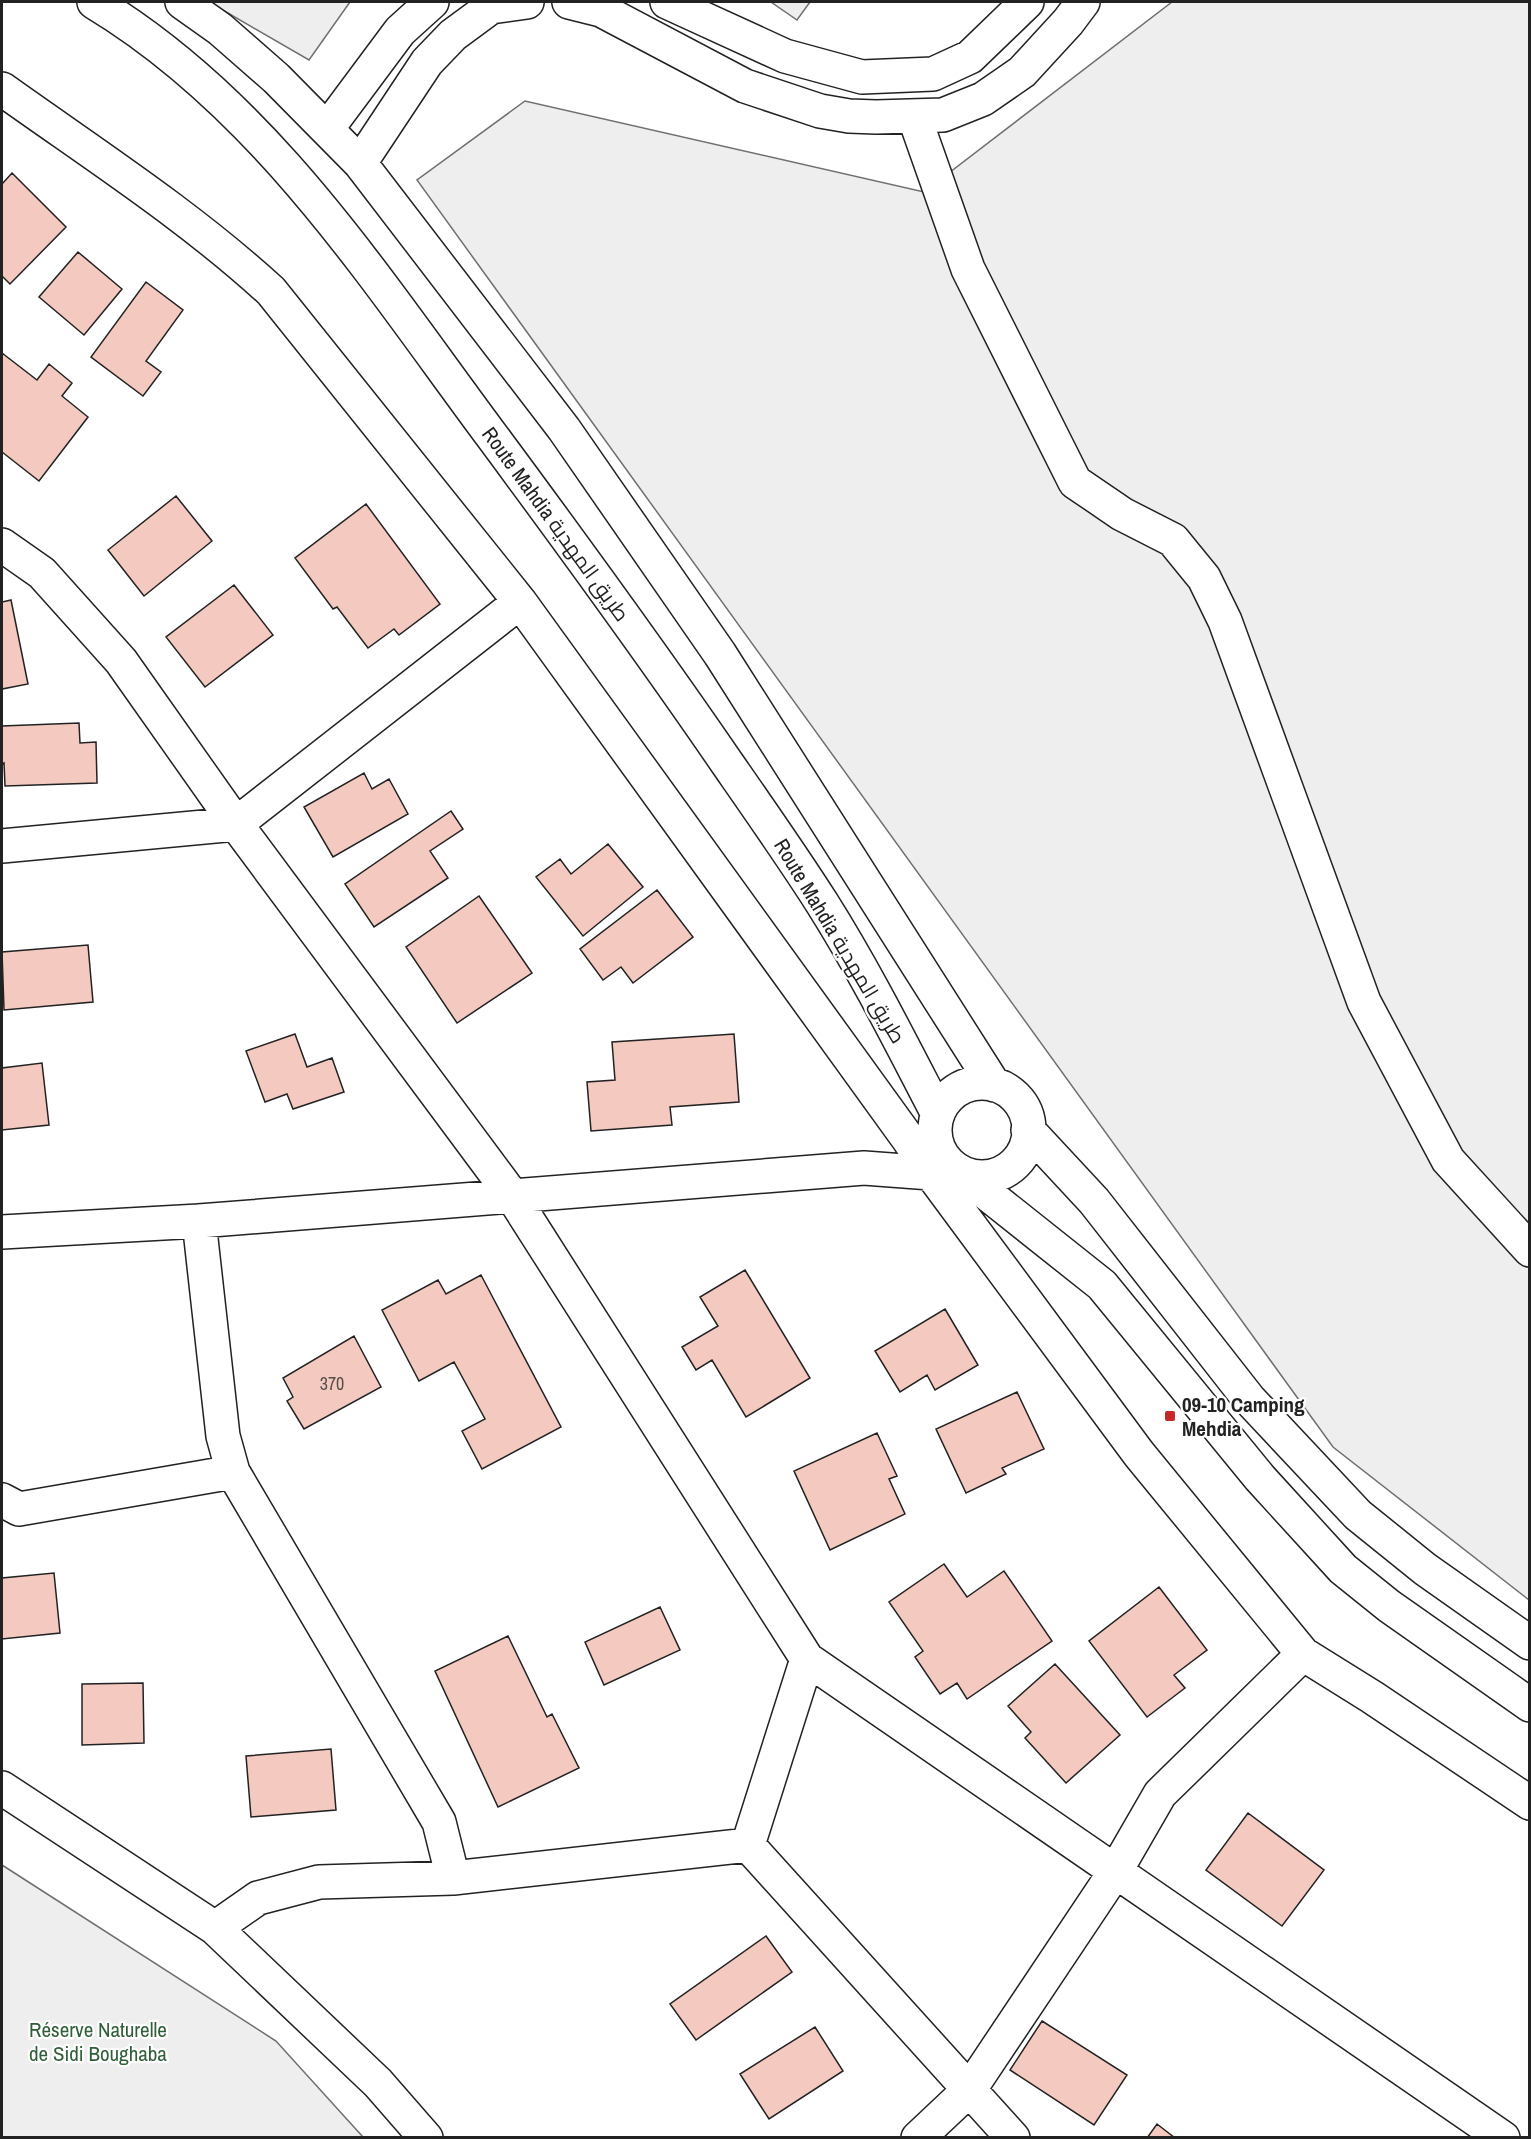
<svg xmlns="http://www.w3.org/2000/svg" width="1531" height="2139" font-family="'Archivo Narrow',Cairo,sans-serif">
<rect width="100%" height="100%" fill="#fff"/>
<!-- green -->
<path fill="#eee" stroke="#6f6f6f" stroke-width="1.5" d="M209 2H350L309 60Z
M771 2H810L797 20Z
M1172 2H1529V1600L1333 1447 417 180 525 101 924 192Z
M2 1865 276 2041 363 2137H2Z"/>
<!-- building -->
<path fill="#f3c9c0" stroke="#222" stroke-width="1.5" d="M12 173 66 227 10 284 2 276V184Z
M78 252 122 289 84 335 39 297Z
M146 282 183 310 146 361 161 372 143 396 91 357Z
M2 353 37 380 49 364 72 383 62 396 88 417 39 481 2 452Z
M176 496 212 541 144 596 108 550Z
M366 504 440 604 399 635 394 629 368 648 337 607 333 609 295 558Z
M234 585 273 635 205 687 166 637Z
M11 600 28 684 2 689V602Z
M79 723 80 743 96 742 97 783 5 786 4 763 2 764V726Z
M364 773 372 789 389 779 408 814 333 857 304 807Z
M451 811 463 829 430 851 448 878 374 927 345 884Z
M608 844 643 887 583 936 536 877 560 859 571 874Z
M657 890 693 937 633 983 621 967 603 980 580 949Z
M479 896 532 973 457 1023 406 947Z
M88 945 93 1002 4 1010 2 952Z
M295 1034 307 1067 332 1058 344 1092 293 1109 287 1094 265 1102 246 1051Z
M734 1034 739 1102 670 1107 672 1125 591 1131 587 1082 615 1080 612 1042Z
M42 1063 49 1125 2 1130V1068Z
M745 1270 810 1378 746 1417 712 1360 696 1370 682 1347 718 1326 700 1297Z
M481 1275 561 1427 482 1469 462 1431 485 1419 454 1362 419 1381 382 1310 438 1280 446 1294Z
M945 1309 978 1365 935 1390 927 1375 900 1392 875 1351Z
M354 1336 381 1387 304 1429 287 1401 293 1397 283 1378Z
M1017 1392 1044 1449 1002 1468 1006 1474 966 1493 936 1429Z
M877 1433 897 1476 889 1479 905 1514 830 1550 794 1471Z
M944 1564 967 1597 1004 1571 1052 1641 967 1699 957 1683 940 1694 915 1657 923 1651 889 1602Z
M54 1573 60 1633 2 1639V1578Z
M1159 1587 1207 1650 1174 1675 1185 1688 1147 1717 1089 1641Z
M660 1607 680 1650 604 1685 585 1642Z
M508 1636 547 1717 552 1714 579 1768 498 1807 435 1671Z
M1055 1664 1120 1735 1066 1783 1025 1738 1031 1732 1008 1706Z
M143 1683 144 1743 82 1745V1684Z
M331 1749 336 1810 251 1817 246 1756Z
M1248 1813 1324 1870 1282 1926 1206 1870Z
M766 1936 792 1972 696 2040 670 2004Z
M1042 2021 1127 2075 1094 2125 1010 2070Z
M815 2027 843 2071 769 2119 740 2074Z
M1157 2124 1175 2138H1147Z"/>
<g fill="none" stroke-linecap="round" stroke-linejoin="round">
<defs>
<path id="minor" d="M94 2C265 105 375 279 492 436 572 544 651 652 727 763 759 809 792 856 822 903 865 971 901 1043 938 1114
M182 2 220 29 276 78 360 163 564 429 720 654 994 1085
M569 2 601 10 745 86 820 111 849 116 876 117 943 115 983 99 1022 72 1068 22 1083 2
M667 2 785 56 862 77 933 74 970 57 1027 2
M2 89C93 154 188 215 271 291L520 602 909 1140 931 1173 1139 1454 1303 1654 1372 1697 1530 1803
M914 116 968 269 1075 482 1122 514 1173 540 1204 578 1225 621 1364 1002 1448 1160 1530 1250
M327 129 400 31 432 2
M360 163 427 62 453 35 491 7 527 2
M2 545 42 573 121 661 236 824 513 1197 807 1659 748 1845 453 1878 319 1882 258 1898 215 1928
M2 846 236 824 520 602
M935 1130a47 47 0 1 1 94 0a47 47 0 1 1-94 0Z
M1028 1130 1094 1201 1249 1399 1358 1515 1425 1569 1530 1643
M199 1221 223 1436 233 1472 439 1822 453 1878
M2 1232 199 1221 864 1168 931 1173H961L1102 1285 1260 1478 1343 1569 1389 1606 1530 1705
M2 1500 19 1509 233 1472
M807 1659 1503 2138
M2 1788 215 1928 378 2083 426 2138
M748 1845 1013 2138
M918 2138 970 2089 1115 1872 1160 1794 1303 1654"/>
</defs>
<!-- minor casing -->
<use href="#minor" stroke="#222" stroke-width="36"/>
<!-- minor -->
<use href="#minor" stroke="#fff" stroke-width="33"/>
</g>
<!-- markers -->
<rect fill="#c62828" stroke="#fff" stroke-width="2" x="1164" y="1410" width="12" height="12" rx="3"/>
<g text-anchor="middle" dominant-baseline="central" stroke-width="4.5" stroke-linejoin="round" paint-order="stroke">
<!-- number labels -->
<g font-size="18" fill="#564c4a">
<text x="332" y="1383">370</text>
</g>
<!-- street labels -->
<g font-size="21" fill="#222" stroke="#fff">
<text transform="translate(556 524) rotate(54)">Route Mahdia طريق المهدية</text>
<text transform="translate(840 941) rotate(59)">Route Mahdia طريق المهدية</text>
</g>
<!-- poi labels -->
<g font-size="21" font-weight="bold" fill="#222" stroke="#fff" text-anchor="start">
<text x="1182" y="1404">09-10 Camping<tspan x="1182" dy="24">Mehdia</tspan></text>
</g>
<!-- park labels -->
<g font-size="21" fill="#2f5e38" stroke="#fff">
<text x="98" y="2029">Réserve Naturelle<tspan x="98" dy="24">de Sidi Boughaba</tspan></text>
</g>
</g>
<!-- border -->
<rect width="1531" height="2139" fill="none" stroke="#222222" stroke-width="6"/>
</svg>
